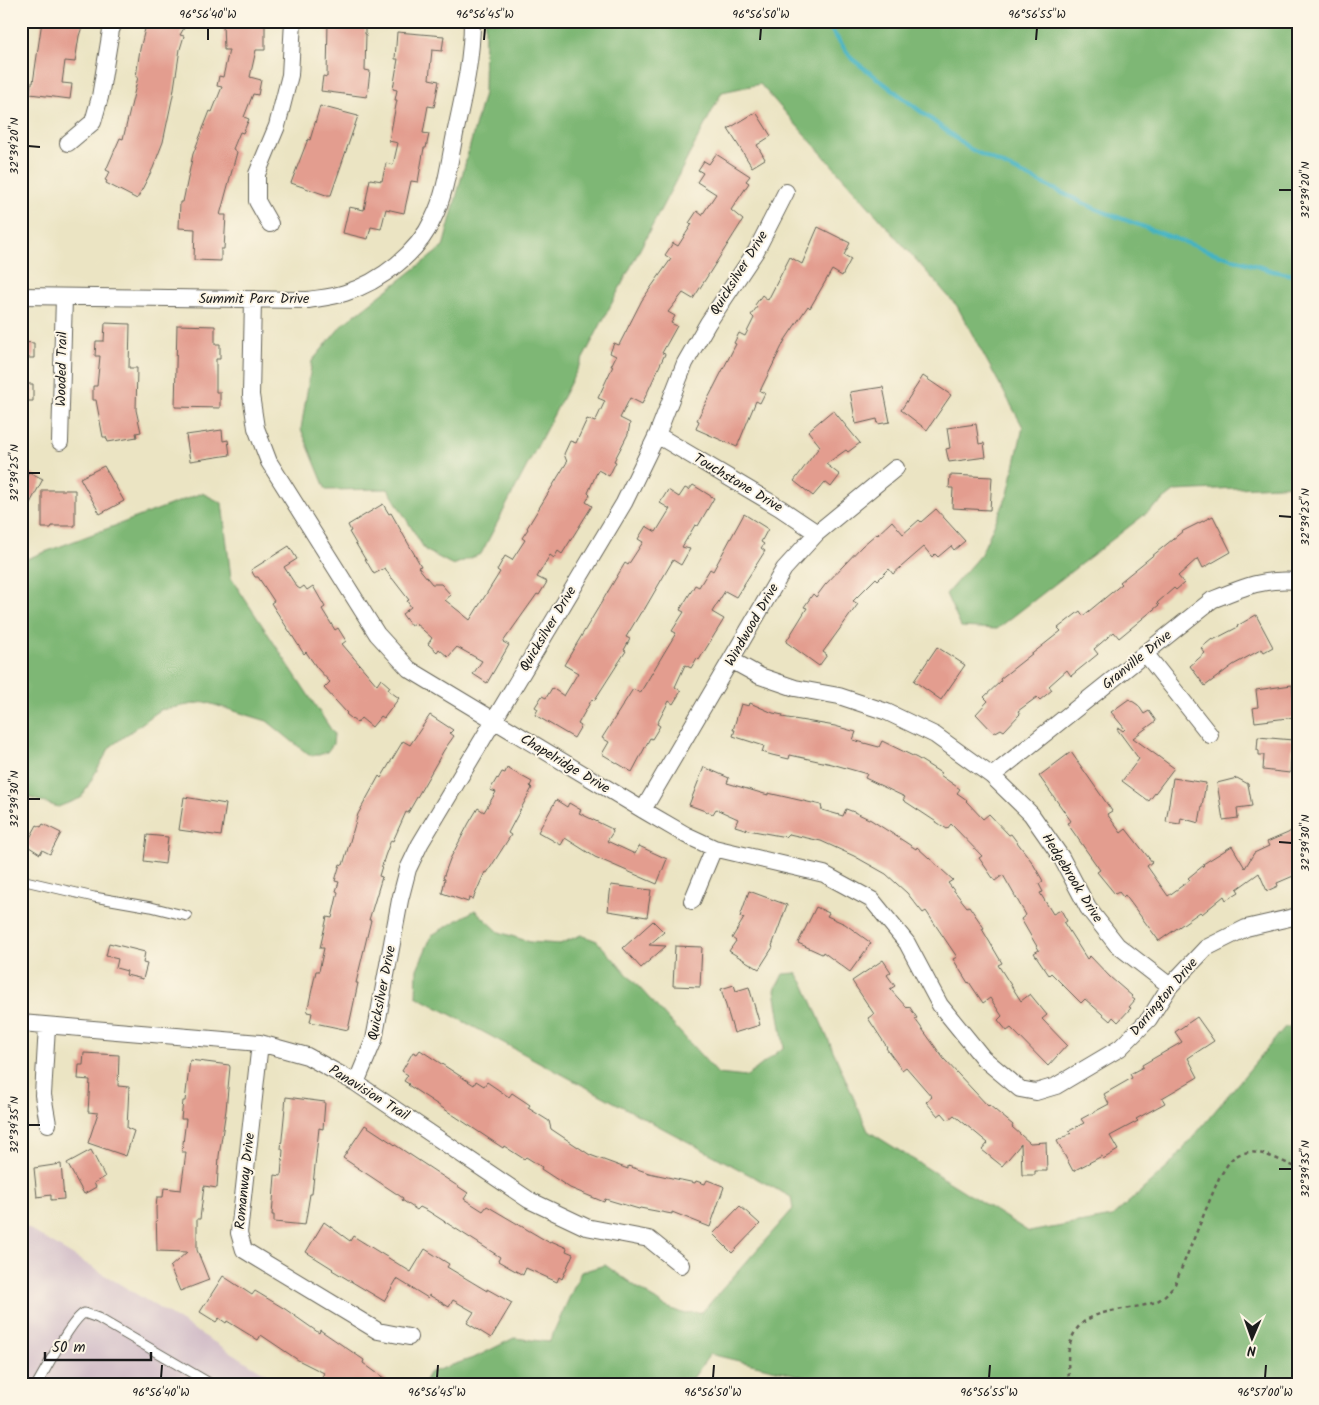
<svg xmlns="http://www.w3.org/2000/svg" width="1319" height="1405" font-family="Kalam,sans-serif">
<rect width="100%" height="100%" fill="#fcf5e5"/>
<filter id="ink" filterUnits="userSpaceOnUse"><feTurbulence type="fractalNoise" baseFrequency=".02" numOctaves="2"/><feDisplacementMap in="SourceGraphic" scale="10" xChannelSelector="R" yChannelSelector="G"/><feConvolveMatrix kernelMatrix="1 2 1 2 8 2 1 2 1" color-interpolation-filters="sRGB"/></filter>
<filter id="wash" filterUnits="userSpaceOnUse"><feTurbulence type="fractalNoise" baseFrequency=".0096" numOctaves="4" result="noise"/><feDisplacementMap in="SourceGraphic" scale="20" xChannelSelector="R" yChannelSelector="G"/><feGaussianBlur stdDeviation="1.12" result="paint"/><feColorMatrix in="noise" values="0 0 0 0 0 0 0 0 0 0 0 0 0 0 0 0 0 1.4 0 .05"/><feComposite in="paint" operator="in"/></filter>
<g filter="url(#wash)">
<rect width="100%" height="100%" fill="#ebe4c3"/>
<!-- industrial -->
<path fill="#d2bdc8" d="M21 1224 123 1286 282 1384H21Z"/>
<!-- forest -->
<path fill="#7eb774" stroke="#4d6a48" d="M485 21H1298V485L1175 491 997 629 961 627 946 594 981 554 1008 494 1023 427 957 306 760 84 722 92 481 554 453 565 425 550 388 489 326 490 301 429 312 361 343 324 443 247 484 93Z
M202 493 222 503 231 578 334 734 333 744 327 752 319 755H309L267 721 205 702 160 710 110 747 81 798 58 807 21 795V561Z
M475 910 499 932 530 942 560 944 581 935 597 941 718 1074 746 1077 784 1047 775 990 783 974 797 973 805 986 868 1131 1029 1232 1112 1217 1169 1166 1285 1027H1298V1384H834L710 1354 689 1384H423L429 1373 476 1357 514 1338 549 1342 581 1272 605 1265 664 1306 682 1313 702 1312 793 1209 791 1197 416 996 417 969 432 935Z"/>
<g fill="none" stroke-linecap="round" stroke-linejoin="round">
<!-- stream -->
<path stroke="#45b3c2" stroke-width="4.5" d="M825 21 852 59 970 149 1096 209 1214 253 1273 271 1298 276"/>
</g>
<g id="blocks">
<!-- building -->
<path fill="#e39d8f" d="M42 21H84L79 36 75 62 65 61 62 83 72 84 70 99 30 94 31 83H33Z
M147 21H188L180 35 184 36 180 49 173 95 163 142 153 168 137 199 106 183 107 181 105 180 110 172 106 170 120 138 123 139 138 77H136L140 49Z
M328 21H365V34H366L365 70 370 71 367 97 321 91 323 76 327 77Z
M223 23H265V50H256L250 77 261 80 258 95 253 94 244 117 249 119 243 133 240 132 233 149 237 152 220 215H226L224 249H221V261L194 260 195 229 179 228 180 202H183L193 154 210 111 212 112 222 87 217 86 219 76 223 77 229 50H224Z
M397 32 444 36 442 51 432 50 429 79 439 81 434 107 428 106 423 133 429 134 426 148H424L418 182 411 181 404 213 386 209 381 229 371 227 368 239 343 233 349 207 364 210 370 179 382 181 386 163 393 165 398 143 389 141 397 100H395L397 90 393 89 398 59H395Z
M320 106 358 116 331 195H326L291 183 308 139 310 140Z
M756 112 771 136 757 145 765 159 752 167 728 129Z
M716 154 750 176 746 181 749 183 731 210 743 220 693 299 683 293 668 312 675 316 671 323 677 326 662 353 665 354 642 404 630 398 620 418 630 423 628 434 614 461 616 462 609 476 598 470 588 493 590 495 586 502 592 506 562 554 558 551 554 558 550 555 537 577 547 582 539 595 537 594 503 642 509 645 487 683 473 674 482 661 457 647 448 657 439 649 437 652 428 644 432 638 415 623 411 626 402 614 411 607 407 601 409 600 392 578H391L385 568 374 574 349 532 351 531 348 525 383 504 389 514 391 513 421 566 418 567 432 584H441L451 595 445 600 470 620 500 572 497 570 505 556 512 560 525 540 522 538 528 529 527 528 567 462 564 454 570 441 576 443 587 419 595 422 605 401 598 398 613 366H611L616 356 610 353 614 343 619 345 642 300 671 259 665 255 673 243 678 246 692 224 689 223 697 211 702 215 716 194 697 182 703 173 698 170 704 161 709 164Z
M818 227 850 243 844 255 851 259 842 276 832 270 810 308 808 306 785 340 760 391 765 393 760 403 756 401 737 447 696 429 699 421 697 420 736 344 734 343 739 333 745 336 754 318 751 315 757 307 755 305 762 295 768 300 790 257 802 264Z
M105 323 130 324 129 368H137L136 410 141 432 136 433 137 437 108 442 106 437H103L96 400H93V386H97L100 356H95L96 341H104Z
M177 325 215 326V344H220V359H216V392H220V408L175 407Z
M21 342 34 343V358H21Z
M923 376 951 395 927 430 901 410Z
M21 384H33V401H21Z
M883 387 890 422 878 424 877 419 856 424 850 392Z
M833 410 860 443 848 452 846 450 826 464 840 475 831 487 825 482 813 496 794 481 820 446 808 431Z
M976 424 979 444 984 443 986 457 949 462 946 449 950 448 947 428Z
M222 430 223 441 228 440 230 455 190 461 186 435Z
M104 466 124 501 100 514 80 478Z
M29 472 43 479 21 520V488Z
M950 475 992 477 990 510 952 508 953 488H949Z
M693 485 714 498 698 526 695 525 682 547 690 549 681 565 673 560 644 610 641 612 626 637 630 639 624 650 626 651 594 701 592 699 578 724 581 726 574 738 535 715 538 709 535 707 542 696 546 698 552 688 564 696 578 673 564 665 625 563 628 565 643 542 638 539 646 526 656 532 670 509 660 503 668 490 679 497 685 488 689 490Z
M42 490H75V526H52L51 528H42Z
M936 509 965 541 954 550 951 546 938 557 935 554 932 557 924 547 893 574 889 569 878 580 876 578 853 601 858 604 823 652 827 655 819 666 786 642 807 608 804 607 813 594 816 597 825 585 862 546 876 534 877 535 892 521 903 534 919 520 921 522Z
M744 514 768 529 761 542 764 544 761 548 765 551 736 597 725 591 712 612 724 619 699 660 697 658 691 668 685 665 675 687 681 691 673 704 669 701 657 724 660 726 652 739 650 738 632 772 602 754 609 742 602 738 633 689 640 693 676 633 672 631 684 612 680 610 695 585 699 587 710 569 713 571Z
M1213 516 1231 552 1203 568 1198 558 1178 576 1184 583 1176 590 1174 588 1157 603 1159 605 1119 638 1114 632 1094 649 1098 654 1071 676 1067 670 1049 686 1052 690 1040 700 1037 697 1018 711 1020 714 1004 731 1001 729 994 733 976 714 988 701 984 697 1001 681 1000 679 1061 631 1058 628 1080 611 1083 616 1122 584 1120 582 1183 531Z
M289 546 297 559 284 567 297 587 300 589 304 586 307 590 313 586 325 607 322 609 335 630 338 628 346 641 342 644 377 685 381 679 390 687 388 690 399 698 384 718 381 716 372 727 361 718 357 723 346 714 347 713 324 688 330 682 317 668 306 652 304 654 271 603 274 601 258 577H255L251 570Z
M1256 615 1273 647 1264 652 1262 649 1233 665 1205 686 1190 666 1205 653 1201 648 1212 639 1213 640 1238 627 1237 626Z
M937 647 965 665 941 700 914 681Z
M1292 685 1296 717 1255 722 1253 708 1258 707 1256 690Z
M1129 699 1138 705 1144 714 1149 711 1156 721 1133 738 1174 768 1149 801 1122 781 1139 759 1117 729 1119 728 1123 731 1125 729 1111 712Z
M750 703 773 713 783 715 782 717 835 726 856 732 853 740 879 747 882 741 917 758 941 773 940 775 960 789 957 793 967 800 966 801 983 819 989 814 1009 835 1011 834 1032 862 1043 881 1039 884 1043 892 1040 893 1053 914 1061 910 1067 921 1064 923 1087 959 1090 956 1110 977 1132 996 1131 997 1135 1000 1129 1007 1131 1008 1118 1022 1113 1017 1110 1021 1085 999 1081 1003 1051 973 1049 975 1034 953 1039 950 1021 919 1026 915 1003 875 995 881 979 858 982 856 951 824 947 829 903 800 905 797 865 778 867 774 832 764 790 755 789 759 772 755 762 752 764 746 733 736 735 730H733L741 704 749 706Z
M430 715 453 730 450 733 454 736 444 750 408 813 406 812 393 841 391 840 385 856 379 876 382 877 369 920H371L356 983H358L348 1030 310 1022 312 1013 307 1012 316 971H319L324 948H320L327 917 332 918 338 892 336 891 339 882 335 881 340 864 343 865 358 814 379 776 381 778 403 741 410 745Z
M1258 737 1293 740 1290 773 1263 770 1264 755H1259V751L1257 750Z
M1071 752 1112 811 1107 814 1121 833 1126 829 1152 862 1147 866 1168 896 1190 880 1188 878 1204 865 1203 864 1232 846 1245 868 1254 853 1269 846 1267 842 1288 833 1298 826V874L1277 883 1278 886 1267 891 1259 873 1237 889 1239 892 1226 900 1224 896 1202 914 1200 912 1159 941 1125 895 1123 897 1119 892 1115 894 1097 872 1100 870 1067 823 1071 821 1039 776Z
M704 767 729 778 727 783 768 795V793L821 805 822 810 843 816 846 809 854 812 871 820 916 849 917 847 953 880 948 883 967 907 969 906 984 928 982 929 1002 963 998 965 1021 1001 1030 994 1047 1015 1042 1019 1067 1045 1048 1066 1011 1028 1007 1031 998 1020 1002 1016 990 998 983 1003 969 982 968 983 953 959 957 957 926 911 923 913 907 893 886 874 854 856 821 841 789 834 786 837 748 830 735 826 738 819 716 809 713 814 689 805Z
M507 768 532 782 530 786 532 788 508 833 511 835 487 873 485 872 473 899 469 898 468 902 442 893 445 879 443 878 450 859 469 823 478 808 484 812 496 792 490 790 497 778 498 779 502 772 505 773Z
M1173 778 1206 783 1199 823 1181 818 1180 824 1166 822Z
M1237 778 1248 784 1252 806 1237 808 1238 818 1223 820 1217 783Z
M184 797 226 804 221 836 179 830Z
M556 800 567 807 569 803 581 810 579 813 612 829 613 832 607 841 635 854 639 846 667 859 657 884 595 857 565 838 561 845 538 832Z
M43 824 61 833 50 854 42 850 40 854 26 845 37 825 41 827Z
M147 835 168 837 165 864 144 861Z
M611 885 651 890 647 917 608 911Z
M749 891 787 905 772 946 773 947 759 969 729 951 736 941 732 938 744 918 740 917Z
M816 907 829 913 827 916 845 924 871 943 850 972 823 952 822 954 798 943Z
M653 921 664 932 649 945 666 946 641 968 623 948Z
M109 943 145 952 143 963 147 964 143 979 126 975 127 971 116 968 118 959 106 956Z
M675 946 702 947 700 987 673 986Z
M883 960 891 972 887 975 895 986 890 989 907 1008 909 1006 917 1018 915 1019 944 1059 988 1106 989 1105 1013 1125 1012 1127 1030 1143 1046 1142 1047 1171H1035V1175H1022L1021 1144 1002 1166 982 1150 988 1143 954 1115 948 1120 942 1113 938 1116 926 1102 932 1097 906 1067 902 1070 886 1048 887 1047 868 1018 874 1014 852 981Z
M734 985 736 991 749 987 760 1025 734 1033 721 989Z
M1197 1017 1214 1041 1188 1058 1198 1077 1162 1098 1165 1103 1136 1119 1138 1121 1110 1136 1118 1150 1103 1159 1102 1156 1073 1171 1057 1141 1071 1133 1069 1131 1084 1123 1081 1119 1109 1104 1104 1094 1132 1078 1130 1074 1143 1067 1142 1065 1182 1042 1175 1032Z
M420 1050 474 1085 476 1081 484 1086 487 1082 509 1097 512 1093 530 1105 528 1108 549 1121 551 1129 590 1155 628 1169V1166L649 1173 695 1183 696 1181 705 1184 707 1180 723 1186 724 1187 710 1227 672 1212V1214L640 1208 639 1209 605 1199 604 1202 570 1188 541 1169 542 1167 526 1157 524 1159 504 1146 503 1148 408 1085 409 1084 404 1081 408 1075 402 1071 413 1052 417 1054Z
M84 1053 119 1055 118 1086 129 1087 127 1128 134 1131 126 1156 88 1143 98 1113 88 1112 90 1080 78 1079 79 1065H83Z
M190 1060 229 1065 230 1067 226 1110 219 1156 217 1188 204 1186 200 1219H197V1250L209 1280 180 1291 170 1267 187 1252 157 1251 156 1208 157 1197H163L164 1188 181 1190 186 1152H182L186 1119H181L183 1101H185Z
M286 1097 325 1102 323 1129 319 1128 312 1194H310L305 1225 274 1222V1215H272L275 1175 281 1176 283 1150 281 1149Z
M365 1125 468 1193 464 1199 483 1211 487 1206 550 1243 551 1241 567 1248 566 1251 573 1254 562 1279 559 1277 557 1282 526 1268 523 1275 512 1269 498 1261 500 1257 428 1211 420 1207 417 1210 402 1200 403 1198 343 1158Z
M91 1150 105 1177 94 1183 96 1187 84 1194 67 1163Z
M61 1164 64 1199 51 1200V1195L37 1197 34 1168Z
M740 1206 760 1224 732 1253 713 1234Z
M324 1222 350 1241 353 1236 411 1272 425 1249 449 1264 447 1267 487 1291V1289L512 1303 491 1338 467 1323 474 1312 453 1300 449 1307 429 1295 428 1298 397 1279 384 1301 332 1270 333 1269 306 1252Z
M223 1276 252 1295 255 1291 285 1309 319 1333 320 1330 364 1360 363 1363 392 1384H329L321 1379 324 1373 298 1360 261 1335 258 1340 227 1321 226 1323 219 1318 216 1322 200 1312Z"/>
</g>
</g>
<g filter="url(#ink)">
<use href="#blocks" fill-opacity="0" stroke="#646256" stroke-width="1"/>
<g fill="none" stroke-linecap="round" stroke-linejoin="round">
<defs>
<path id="lane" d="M21 880 94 897 151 907 187 916
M37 1384C46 1369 71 1320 84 1313L98 1318 211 1384"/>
<path id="street" d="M68 143 93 122 100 97 111 30 115 21
M270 224 257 201V174L277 126 290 75 293 21
M21 296 308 300C320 298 333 297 345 293 380 282 418 253 433 219 446 193 449 163 455 134 463 97 472 60 472 21
M253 300 251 395 256 428 269 462 377 634 409 669 643 810 686 835 714 848 824 874 872 900 907 943 940 1005 983 1058 1020 1089 1036 1092 1056 1086 1120 1048 1149 1019 1170 986 1206 948 1246 928 1298 916
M657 435 780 508 817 533
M60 442 64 297
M1145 653 1210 735
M731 660 760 676 795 688 839 696 887 712 935 735 992 776 1031 814 1061 857 1088 908 1117 945 1170 986
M992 776 1212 600C1243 587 1263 578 1298 581
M643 810 784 569 817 533 896 468
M692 901 714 848
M21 1023 260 1043 307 1056 356 1083 529 1200 586 1227 649 1239 681 1265
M47 1026 43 1095 48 1124
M260 1043 239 1233 244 1250 378 1331 409 1337
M356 1083 374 1040 400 900 408 869 420 844 624 503 657 435 685 363 708 323 756 251 786 192"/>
</defs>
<!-- lane casing -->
<use href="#lane" stroke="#646256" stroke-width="11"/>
<!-- street casing -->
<use href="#street" stroke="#646256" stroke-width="18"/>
<!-- path -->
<path stroke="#646256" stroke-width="2.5" stroke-dasharray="4 4" stroke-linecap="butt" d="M1069 1384C1069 1370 1066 1354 1071 1341 1082 1305 1126 1313 1155 1302 1163 1299 1169 1291 1175 1284L1219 1178C1224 1171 1228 1161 1236 1156 1255 1145 1280 1161 1298 1168"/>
<!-- lane -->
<use href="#lane" stroke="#fff" stroke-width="9"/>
<!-- street -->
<use href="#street" stroke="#fff" stroke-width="16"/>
</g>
</g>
<!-- ticks -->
<path fill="none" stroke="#1c1c1c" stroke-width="2" d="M208 40V28M484 40 485 28M760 40 761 28M1036 40 1037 28M28 146 40 147M1279 190H1292M28 473H40M1279 516 1292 517M28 799H40M1279 842 1292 843M28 1125H40M1279 1169H1292M161 1378 162 1365M437 1378 438 1365M713 1378 714 1365M989 1378 990 1365M1265 1378 1266 1365"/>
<g text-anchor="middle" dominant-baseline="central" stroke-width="4" stroke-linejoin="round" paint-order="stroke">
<!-- street labels -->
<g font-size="14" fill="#1c1c1c" stroke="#fcf5e5">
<text transform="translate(739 273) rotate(-58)">Quicksilver Drive</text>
<text x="254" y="299">Summit Parc Drive</text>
<text transform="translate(62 369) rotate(-89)">Wooded Trail</text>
<text transform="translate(738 483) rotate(31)">Touchstone Drive</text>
<text transform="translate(752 625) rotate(-60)">Windwood Drive</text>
<text transform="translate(548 629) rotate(-59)">Quicksilver Drive</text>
<text transform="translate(1137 660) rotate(-39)">Granville Drive</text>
<text transform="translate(565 764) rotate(31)">Chapelridge Drive</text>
<text transform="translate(1072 878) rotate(58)">Hedgebrook Drive</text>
<text transform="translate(382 993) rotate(-79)">Quicksilver Drive</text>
<text transform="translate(1164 997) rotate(-50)">Darrington Drive</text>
<text transform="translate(369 1093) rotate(32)">Panavision Trail</text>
<text transform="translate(245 1181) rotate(-84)">Romanway Drive</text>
</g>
</g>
<!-- margin -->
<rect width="1319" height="1405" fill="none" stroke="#fcf5e5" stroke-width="55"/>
<!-- north arrow -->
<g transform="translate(1252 1338) rotate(182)" stroke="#fcf5e5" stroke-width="4" paint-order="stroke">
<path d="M0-4L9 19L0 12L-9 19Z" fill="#1c1c1c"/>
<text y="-8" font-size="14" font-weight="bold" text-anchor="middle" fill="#1c1c1c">N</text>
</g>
<!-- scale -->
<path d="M45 1352v8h106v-8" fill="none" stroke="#1c1c1c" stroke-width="2.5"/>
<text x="52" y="1352" font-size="15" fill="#1c1c1c" stroke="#fcf5e5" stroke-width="4" paint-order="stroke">50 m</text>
<rect x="28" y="28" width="1264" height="1350" fill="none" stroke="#1c1c1c" stroke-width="2"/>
<g font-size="12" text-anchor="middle" fill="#1c1c1c">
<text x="208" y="18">96°56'40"W</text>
<text x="485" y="18">96°56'45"W</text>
<text x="761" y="18">96°56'50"W</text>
<text x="1037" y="18">96°56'55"W</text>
<text transform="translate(14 146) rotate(-90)" y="4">32°39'20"N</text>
<text transform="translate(1305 190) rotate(-90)" y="4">32°39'20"N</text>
<text transform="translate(14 473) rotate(-90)" y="4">32°39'25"N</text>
<text transform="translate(1305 517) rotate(-90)" y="4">32°39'25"N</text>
<text transform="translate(14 799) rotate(-90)" y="4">32°39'30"N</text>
<text transform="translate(1305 843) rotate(-90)" y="4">32°39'30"N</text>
<text transform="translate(14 1125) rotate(-90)" y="4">32°39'35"N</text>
<text transform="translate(1305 1169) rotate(-90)" y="4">32°39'35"N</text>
<text x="161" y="1396">96°56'40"W</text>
<text x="437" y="1396">96°56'45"W</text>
<text x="713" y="1396">96°56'50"W</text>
<text x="989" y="1396">96°56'55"W</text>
<text x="1265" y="1396">96°57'00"W</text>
</g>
</svg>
